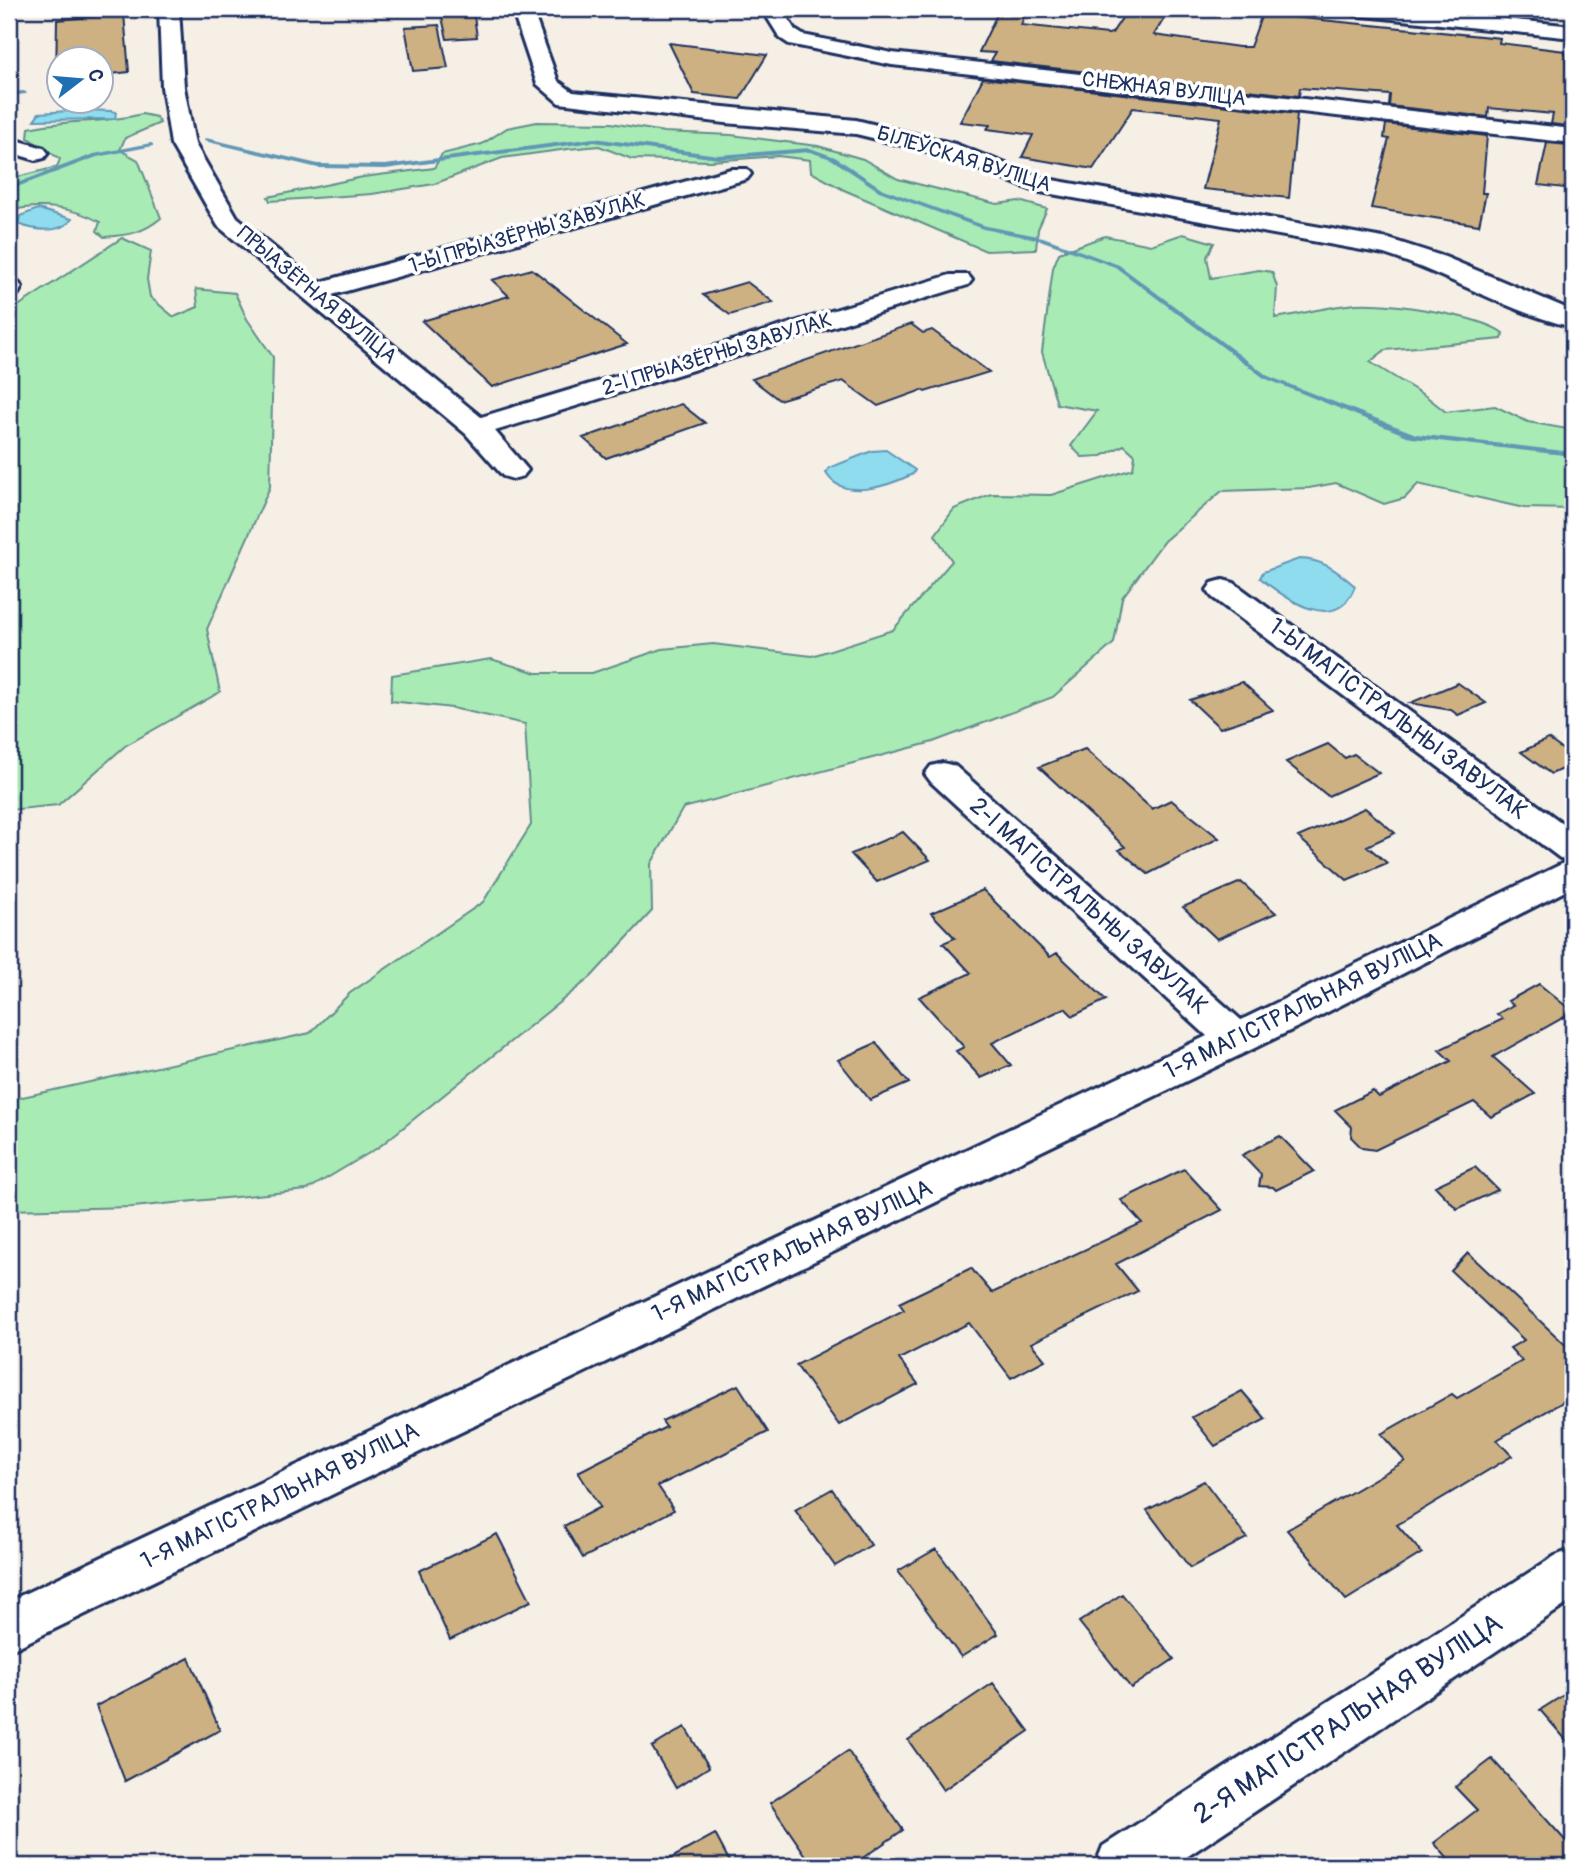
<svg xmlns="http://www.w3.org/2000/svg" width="1582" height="1875" font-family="Pangolin,sans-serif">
<rect width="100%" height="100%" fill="#f5efe6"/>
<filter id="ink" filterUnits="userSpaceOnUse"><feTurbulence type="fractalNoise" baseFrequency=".0143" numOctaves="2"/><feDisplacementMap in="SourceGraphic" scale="14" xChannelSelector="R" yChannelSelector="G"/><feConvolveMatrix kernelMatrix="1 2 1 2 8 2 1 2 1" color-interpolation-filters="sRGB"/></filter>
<g filter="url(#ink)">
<!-- green -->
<path fill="#a9ebb5" stroke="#628d8a" stroke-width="2" d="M142 114 156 117 160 123 125 138 120 150 138 160 161 218C142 234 127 235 104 237L97 231 100 222C73 207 39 203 9 211V179L57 167 60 159 28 138 29 128C66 119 104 124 142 114Z
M537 122 611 123 664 132 731 135 818 146 863 159 898 179 997 204 1019 201 1047 209 1038 229 1036 249 986 251 844 190 811 172 810 160 778 156 711 161 632 159 599 146 568 149 502 158 434 184 372 194 270 201 268 197 363 177 434 168 442 154 482 144 507 128Z
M1183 234 1214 243 1207 257 1211 278 1259 270 1272 272 1277 287 1275 318C1302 314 1329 306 1356 304 1387 302 1479 315 1503 333L1502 339 1385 350 1370 362 1427 397 1446 412 1495 406 1528 422 1573 430V509L1524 508 1418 484 1405 498 1384 504 1336 483 1309 488 1222 491 1164 541 1122 598 1114 643 1053 697 933 742 683 808 651 864 652 911 591 977 379 1147 307 1190 133 1207 9 1210V1100L310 1033 350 993 483 902 531 825 525 724 452 708 391 701 392 675 491 659 537 673H592L662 649 713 644 812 656 893 630 952 561 935 535 954 509 991 494 1051 495 1133 469 1135 455 1124 445 1102 456 1082 457 1071 446 1097 411 1057 404 1042 352 1053 268 1059 253 1105 236 1151 245Z
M122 238 151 251 147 279 150 297 174 317 198 307 196 289 235 293 247 319 273 357 270 487 207 629 220 692 125 746 58 805 9 810V312Z"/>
<!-- water -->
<path fill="#8fdcef" stroke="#6197b5" stroke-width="2" d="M85 110 111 111 116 112 115 119 34 120 39 113Z
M38 209 72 219C60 235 33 230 18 224L20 216Z
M886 450 915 470 913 474C888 486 843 502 826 473L829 468 872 451Z
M1299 559C1323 559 1337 571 1355 586 1337 636 1286 599 1260 578L1263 572Z"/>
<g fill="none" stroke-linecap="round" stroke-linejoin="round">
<!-- stream -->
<path fill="#6197b5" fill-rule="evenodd" d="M24 91 27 93 26 94 9 96V92Z
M206 138 318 164 385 165 594 138 718 155 810 148 835 157 883 189 986 226 1043 237 1119 265 1268 376 1416 434 1573 452V456L1412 438 1264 378 1115 267 1040 240 983 229 879 191 831 159 810 152 718 159 594 142 385 169 318 168 204 141V139Z
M151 143 153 144V146L97 157 9 190V186L94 154Z"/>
</g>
<!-- building -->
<path fill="#cdb182" stroke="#1b2f5e" stroke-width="2" d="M440 9H473L477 37 447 39Z
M1128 9H1170L1154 35 1239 47H1250L1262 14 1500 38 1499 43 1565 51 1570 96H1567L1568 126 1551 124 1553 114 1489 108 1488 117 1389 106 1390 95 1300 88 1299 96 991 61 995 53 979 52 998 12 1025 14 1021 25 1108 34 1112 33Z
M124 14 129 72 102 75V60H60V79H56L57 20Z
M439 25 448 68 413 71 405 27Z
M669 43 767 55 740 99 694 94Z
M983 78 1297 114 1289 198 1203 189 1221 118 1133 108 1093 169 1022 157 1033 135 987 129 990 125 960 122Z
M1386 124 1487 136 1482 193H1486L1479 225 1371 208 1389 139 1384 138Z
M1547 143 1569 145V152L1573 153V189L1538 185Z
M532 269 627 344 492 387 422 321 509 296 492 280Z
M747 282 773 302 730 315 703 295Z
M911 324 923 333 932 330 989 372 925 392 922 390 878 406 843 381 779 400 752 379Z
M681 404 705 423 606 458 583 438Z
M1242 682 1273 710 1220 728 1190 700Z
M1458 683 1486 703 1458 715 1451 710 1410 703Z
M1548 739 1573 757V764L1551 774 1521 752Z
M1328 744 1345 758 1354 754 1379 773 1328 796 1286 762Z
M1085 749 1152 809 1171 800 1219 838 1148 874 1119 850 1125 847 1039 767Z
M1365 808 1395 833 1367 846 1387 863 1347 880 1298 837Z
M903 832 930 860 877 882 851 854Z
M1241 882 1276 913 1217 939 1183 907Z
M983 890 1050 957 1057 953 1106 1000 1073 1016 1065 1008 992 1043 1011 1065 981 1078 956 1051 964 1047 919 997 971 973 943 943 955 938 931 913Z
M1539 984 1573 1012 1493 1057 1535 1094 1491 1117 1474 1102 1375 1150 1362 1148 1351 1137 1352 1127 1335 1110 1373 1091 1379 1097 1451 1061 1439 1050 1503 1019 1497 1014 1513 1005 1508 1001Z
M876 1043 909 1083 870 1100 838 1060Z
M1280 1136 1314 1171 1276 1190 1273 1187 1259 1186 1261 1175 1242 1155Z
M1475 1167 1498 1190 1457 1209 1435 1186Z
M1184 1169 1222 1210 1116 1264 1138 1291 1031 1343 1045 1360 1011 1378 969 1323 899 1359 918 1384 839 1425 796 1365 904 1310 899 1303 971 1268 992 1293 1142 1223 1121 1200Z
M1468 1253 1573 1352V1396L1497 1440 1512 1456 1397 1525 1422 1553 1346 1600 1287 1530 1405 1461 1381 1434 1452 1394 1457 1398 1522 1361 1510 1348 1524 1340 1451 1271Z
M738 1385 768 1432 658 1486 674 1510 583 1558 564 1526 600 1507 578 1472 666 1427 662 1421Z
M1242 1391 1266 1419 1215 1446 1192 1417Z
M1204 1481 1247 1538 1190 1568 1147 1510Z
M832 1489 871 1545 835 1566 795 1510Z
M497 1534 531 1601 450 1640 419 1571Z
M936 1549 998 1634 961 1657 898 1571Z
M1122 1594 1174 1659 1131 1688 1079 1622Z
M189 1658 220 1730 125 1781 96 1706Z
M993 1683 1029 1731 943 1790 908 1740Z
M1573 1689V1748L1540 1710Z
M685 1727 709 1767 676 1788 652 1747Z
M848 1751 903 1830 851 1866H813L770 1803Z
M1492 1759 1573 1849V1866H1454L1434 1843 1477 1810 1455 1787Z
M715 1834 732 1866H657Z"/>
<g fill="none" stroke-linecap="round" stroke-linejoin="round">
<defs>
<path id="minor" d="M159 9H179L184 87 195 144 237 217 317 283 731 169H747L751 174 747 179 332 295 481 417 950 275H968L972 280 968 285 495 431 528 470 523 476 513 479 503 476 466 434 218 226 171 144 162 87Z
M512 9H532L558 81 573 92 856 120 955 144 1041 178 1389 239 1445 257 1573 311V327C1509 313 1448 274 1384 254L1035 191 939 154 856 134 725 123 559 103 537 84Z
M762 9H782L795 30 803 35 892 53 1573 129V143L892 65 789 44 780 38Z
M1345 9H1411L1573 26V38L1355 15Z
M9 138 44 148 48 153 44 158 36 160 9 152Z
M9 279 18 282 22 287 18 294 9 296Z
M1223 580 1234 583 1573 831V887L1302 1025 9 1651V1601L1207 1036 931 782 925 774 931 766 943 763 955 766 1241 1020 1570 860 1560 858 1212 597 1207 590 1212 583Z
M1573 1549V1600L1173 1866H1095L1103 1846 1555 1556Z"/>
</defs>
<!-- minor casing -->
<use href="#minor" stroke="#1b2f5e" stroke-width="6"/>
<!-- minor -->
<use href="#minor" fill="#fff" fill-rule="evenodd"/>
</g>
</g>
<g text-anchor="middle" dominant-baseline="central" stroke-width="7" stroke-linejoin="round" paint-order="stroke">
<!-- far-street labels -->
<g font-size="21" fill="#1b2f5e" stroke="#fff">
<text transform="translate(1164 89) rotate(7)">СНЕЖНАЯ ВУЛІЦА</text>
<text transform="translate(964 159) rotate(17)">БІЛЕЎСКАЯ ВУЛІЦА</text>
<text transform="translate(527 233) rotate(-16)">1-Ы ПРЫАЗЁРНЫ ЗАВУЛАК</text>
<text transform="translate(317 295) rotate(40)">ПРЫАЗЁРНАЯ ВУЛІЦА</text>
<text transform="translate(717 354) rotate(-17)">2-І ПРЫАЗЁРНЫ ЗАВУЛАК</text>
</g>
<!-- street labels -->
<g font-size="24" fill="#1b2f5e" stroke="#fff">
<text transform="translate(1398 719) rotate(37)">1-Ы МАГІСТРАЛЬНЫ ЗАВУЛАК</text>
<text transform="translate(1089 906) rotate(42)">2-І МАГІСТРАЛЬНЫ ЗАВУЛАК</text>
<text transform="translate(1303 1006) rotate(-26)">1-Я МАГІСТРАЛЬНАЯ ВУЛІЦА</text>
<text transform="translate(792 1251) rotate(-25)">1-Я МАГІСТРАЛЬНАЯ ВУЛІЦА</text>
<text transform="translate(280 1496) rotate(-26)">1-Я МАГІСТРАЛЬНАЯ ВУЛІЦА</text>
</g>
<!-- near-street labels -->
<g font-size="28" fill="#1b2f5e" stroke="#fff">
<text transform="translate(1348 1719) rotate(-33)">2-Я МАГІСТРАЛЬНАЯ ВУЛІЦА</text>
</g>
</g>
<!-- margin -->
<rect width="1582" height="1875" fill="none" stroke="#fff" stroke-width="35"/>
<rect x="18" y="18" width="1547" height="1840" fill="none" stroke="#1b2f5e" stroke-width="2.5" filter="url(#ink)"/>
<!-- north arrow -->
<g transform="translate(80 80) rotate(74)"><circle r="33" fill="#ffffff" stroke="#a4acbf" stroke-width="2"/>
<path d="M0-5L12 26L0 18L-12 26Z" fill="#1f6fb2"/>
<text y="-10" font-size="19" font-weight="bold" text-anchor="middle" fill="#1b2f5e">С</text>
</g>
</svg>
